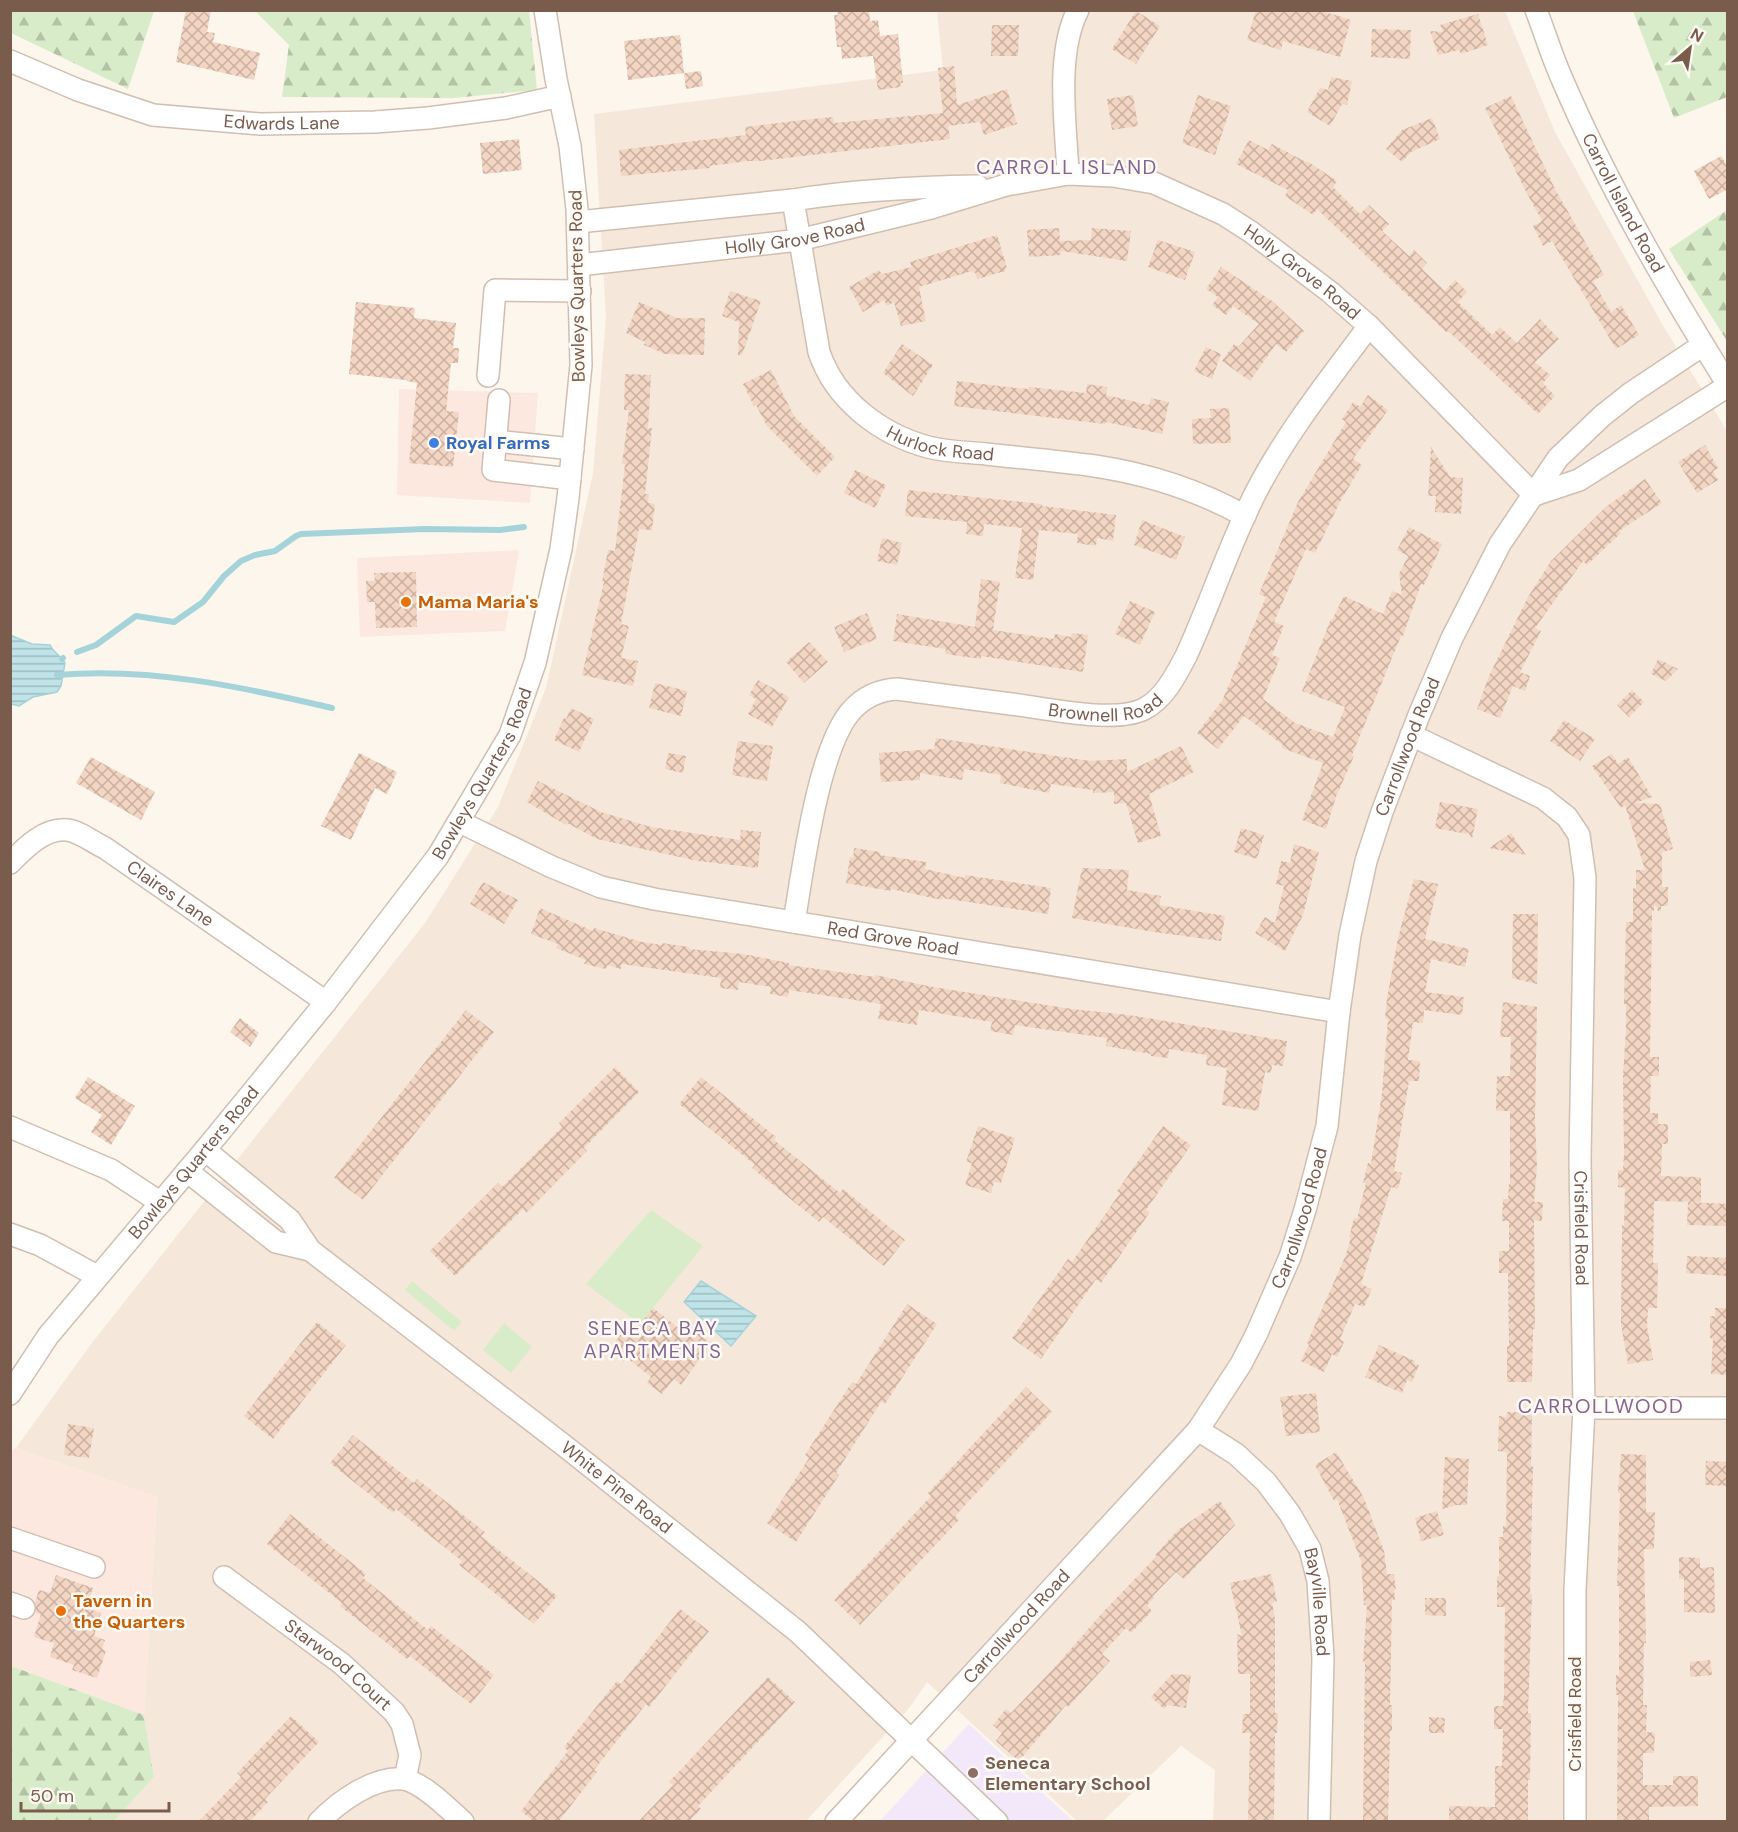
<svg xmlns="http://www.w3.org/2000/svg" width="1738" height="1832" font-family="'DM Sans',sans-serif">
<defs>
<pattern id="forest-firs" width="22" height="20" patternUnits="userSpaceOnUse" patternTransform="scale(1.5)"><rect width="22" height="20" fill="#d8ecc9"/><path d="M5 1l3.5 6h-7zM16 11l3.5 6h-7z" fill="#b4c2a5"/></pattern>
<pattern id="water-rules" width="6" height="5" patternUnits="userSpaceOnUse" patternTransform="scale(1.5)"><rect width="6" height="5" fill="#bfe3e8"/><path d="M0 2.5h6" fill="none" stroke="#a0bbbe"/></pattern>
<pattern id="building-cross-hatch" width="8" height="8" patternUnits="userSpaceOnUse" patternTransform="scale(1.5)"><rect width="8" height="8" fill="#f3d5c3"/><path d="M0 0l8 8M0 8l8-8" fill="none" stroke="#cab0a1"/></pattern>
</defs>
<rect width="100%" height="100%" fill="#fdf6ec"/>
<!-- residential -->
<path fill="#f5e8da" d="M937 11H1505L1555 132 1661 322 1727 431V1821H1213L1215 1770 1181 1746 1103 1821H1077L927 1682 910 1707 806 1821H114L154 1777 144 1715 157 1497 16 1448 91 1344 425 923 498 807 546 688 593 473 606 318 594 114 943 70Z"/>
<!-- commercial -->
<path fill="#fde8e0" d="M399 389 538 393 530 503 397 495Z
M519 550 505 631 360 637 357 558Z
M16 1448 157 1497 144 1715 11 1666 10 1451Z"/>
<!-- education -->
<path fill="#f3e8fa" d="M969 1724 1073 1821 879 1822Z"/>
<!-- forest -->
<path fill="url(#forest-firs)" d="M10 11 11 10 154 11 128 89 11 33Z
M255 11H529L537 90 453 98 282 97 289 45Z
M1633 11H1727V97L1674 118Z
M1727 210V341L1669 249Z
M11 1666 144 1715 154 1777 114 1821H11Z"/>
<!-- park -->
<path fill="#d8ecc9" d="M651 1210 703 1246 640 1324 586 1284Z
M412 1281 462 1322 454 1331 405 1290Z
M504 1323 532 1347 511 1373 483 1350Z"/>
<!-- water -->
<path fill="url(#water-rules)" stroke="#a5d3da" stroke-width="1.5" d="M10 635 32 644 50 645C54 653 61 656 65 663L61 686 57 692 33 697 19 706 11 704Z
M701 1281 756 1316 731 1346 684 1302Z"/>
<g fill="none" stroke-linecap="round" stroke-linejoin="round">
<!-- stream -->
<path stroke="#a5d3da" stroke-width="6" d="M77 652 96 645 136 616 174 622 177 620 203 602 224 576 241 561 255 555 275 551 296 536 301 534 425 529 500 530 524 527
M62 659 63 658
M57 675C150 667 243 687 332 708"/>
</g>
<!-- building -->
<path fill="url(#building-cross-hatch)" d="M186 10H211L207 32 215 33 213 42 260 53 254 80 176 62Z
M837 10H869L870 21 878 20 880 36 898 34 903 83H900L901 87 878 90 873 56 842 59 841 47H837L834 15H838Z
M1256 10H1319L1351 20 1340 57 1283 41 1281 50 1247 40Z
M1136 11 1160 26 1136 64 1112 49Z
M1478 14 1488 45 1461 54 1459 50 1438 55 1430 31 1443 32 1440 25Z
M992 25H1019L1018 56H991Z
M1372 29 1411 30 1410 59 1371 57Z
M680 35 684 73 701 71 703 86 686 89 684 73 628 80 624 41Z
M954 66 957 105 1007 89 1017 124 984 135 980 122 948 126 950 139 760 161H749L709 166 710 168 621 176 619 150 746 135 745 127 803 120 833 117 834 123 943 113 938 68Z
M1331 77 1352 81 1347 105 1342 104 1330 126 1307 112 1320 88 1328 90Z
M1133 95 1138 126 1112 130 1107 99Z
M1198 95 1231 106 1215 155 1182 143Z
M1511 96 1555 189 1604 275 1593 281 1611 312 1621 305 1639 335 1616 349 1552 241 1543 246 1533 226 1542 221 1524 188 1485 108Z
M1432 118 1440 139 1411 152 1402 162 1386 149 1402 130Z
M519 139 522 170 483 174 480 143Z
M1249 140 1268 150 1272 144 1306 162 1307 161 1337 181 1333 187 1360 214 1369 205 1389 224 1382 231 1409 256 1414 250 1427 263 1422 269 1445 291 1455 280 1467 292 1458 302 1492 335 1500 327 1517 343 1540 319 1559 339 1535 362 1550 375 1543 383 1555 396 1538 414 1448 331 1446 332 1317 209 1313 215 1285 196 1288 190 1236 164Z
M1721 156 1728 167V189L1709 199 1694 171Z
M1059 228 1060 241 1091 240 1092 228 1131 231 1127 261 1061 251V255L1029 257 1027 230Z
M997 235 1007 268 1005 269V271L977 279 975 272 973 273 972 271 919 287 926 321 901 326 894 302 887 306 884 300 863 312 849 287 879 270 882 274 912 267 910 262Z
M1158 240 1195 252 1185 280 1148 267Z
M1221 267 1272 301 1304 331 1286 352 1276 344 1250 381 1222 361 1234 344 1238 347 1259 324 1233 306 1226 315 1212 305 1218 297 1206 289Z
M730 291 761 301 742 355H738L739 322 722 316Z
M356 302 415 308 414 318 456 323 453 348H459L458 363H451L446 411 459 412 453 467 409 463 417 383 406 381V380L349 374Z
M639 302 677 318H705L704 355 665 354 644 345 645 342 626 333Z
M902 344 933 365 913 396 883 373Z
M1206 347 1221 354 1212 379 1194 371Z
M771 370 794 416 835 457 817 476 767 426 756 405 754 406 743 384Z
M625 374 651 375 648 428H652L645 494H649L648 503 655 504 652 530 639 529 621 624 629 626 621 658 638 661 633 686 582 675 604 582H602L608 550 615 551 625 464H622L629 410H624Z
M957 381 1016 388 1029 389V387L1086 393 1087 384 1107 387 1106 395 1149 405 1151 398 1169 402 1162 434 1106 422 1105 424 954 406Z
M1368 395 1388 410 1353 459 1362 465 1341 500 1315 553 1306 549 1274 622 1284 626 1272 655 1280 658 1263 699 1295 723 1333 737 1345 707 1302 691 1331 619 1332 620 1344 596 1383 614 1392 591 1402 595 1399 574 1408 556 1397 550 1409 527 1442 544 1424 585 1421 584 1403 636H1401L1352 755 1354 756 1336 797 1326 829 1302 820 1323 763 1282 748 1283 745 1244 716 1218 749 1197 733 1222 701 1266 597 1259 594 1298 502 1346 422 1342 419 1353 402 1360 407Z
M1229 408 1231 443 1193 444 1192 419 1211 418 1210 409Z
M1705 445 1718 468 1713 471 1718 480 1697 493 1678 462Z
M1431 447 1450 477 1463 478 1461 514 1435 512 1436 496H1428Z
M855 470 886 485 875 508 844 493Z
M1645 479 1662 503 1619 531 1621 533 1587 565 1583 561 1535 628 1541 631 1520 672 1530 676 1525 691 1513 686 1500 718 1477 709 1489 676 1528 597 1551 561 1607 506Z
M908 490 1042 504V506L1116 515 1113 541 1097 538 1096 546 1077 543 1078 534 1039 530 1033 580 1015 578 1022 528 984 524 983 536 966 534 967 522 905 516Z
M1142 520 1185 537 1176 560 1134 545Z
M882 538 902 543 897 565 877 561Z
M416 572 417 627 376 628 375 602H367L366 581H375L374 573Z
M981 579 1000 582 993 630 1054 639 1055 634 1071 637 1072 633 1088 635 1083 672 981 656V659L945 654 946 649 893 641 897 614 975 627Z
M1130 601 1155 612 1140 645 1115 634Z
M867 613 877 639 844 652 834 627Z
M809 642 828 662 804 683 786 662Z
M1658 659 1678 669 1666 681 1651 674Z
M758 680 789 697 772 727 748 714 756 699 749 695Z
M655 683 687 691 681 716 649 708Z
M1632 690 1644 702 1629 717 1617 705Z
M571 708 594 719 579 752 554 740 564 718 566 719Z
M1564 720 1595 739 1580 761 1550 741Z
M936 738 1090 761 1127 759V772L1181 746 1194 772 1149 794 1161 836 1138 843 1126 803 1114 804V792L1093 793V790L1051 784 1049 793 1000 783 1001 775 964 769 962 780 920 773V780L881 782 879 753 934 749Z
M738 741 773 746 767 781 732 775Z
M359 753 397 772 387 794 375 788 351 840 321 826Z
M668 753 686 756 683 773 665 769Z
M1612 754 1618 764 1628 757 1652 797 1635 803 1660 804 1673 849 1662 852V887H1668V906H1661V911H1658L1656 906H1654V911H1652L1650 1057H1659V1076H1651L1650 1113H1658V1124H1668V1144H1662L1661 1176 1701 1177V1202L1654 1201 1653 1263H1658L1657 1308H1648L1647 1326 1653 1360 1628 1364 1621 1325 1622 1225 1624 1226 1625 1188 1618 1187V1170H1623L1624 1154 1623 1076 1626 1029V1004H1624L1626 922H1633V888H1636V870H1645L1625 805 1621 808 1592 766Z
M91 757 155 792 141 820 76 783Z
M538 781 601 812 651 827 740 840 741 830 761 832 758 868 698 861 597 839 567 823 566 825 527 802Z
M1440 802 1478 809 1472 839 1468 832 1467 834 1435 828Z
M1241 828 1264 835 1257 859 1234 852Z
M1511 833 1526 855 1489 848Z
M1294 844 1319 852 1303 915 1285 951 1255 933 1265 917 1275 923 1284 886 1276 884 1281 861 1290 863Z
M854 848 880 852V855L926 862 925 869 965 878V875L1051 888 1048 914 942 898V900L891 889 890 891 846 883 850 857 853 858Z
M1082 868 1129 870 1127 890 1161 896 1159 905 1225 916 1221 941 1154 932 1072 918Z
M1414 879 1438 884 1425 939 1469 949 1465 967 1431 959 1425 992 1464 997 1462 1015 1424 1010 1423 1023 1413 1022 1408 1060 1420 1061 1419 1081H1409L1394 1171 1402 1173 1398 1189 1391 1187 1361 1284 1372 1289 1364 1307 1355 1304 1340 1339 1344 1342 1337 1357 1332 1354 1324 1372 1301 1361 1309 1344 1307 1343 1345 1257 1351 1238H1349L1354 1218 1357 1219 1366 1183H1363L1368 1163 1371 1164 1382 1093 1388 1019 1385 1018 1387 998 1398 938Z
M483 882 518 900 504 924 470 904Z
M540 908 593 931 594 928 642 942 662 945V943L689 947V949L743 954 789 963V965L875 977V975L933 987 1072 1009 1129 1015 1287 1041 1283 1066 1272 1065 1271 1073 1265 1072 1258 1111 1222 1105 1227 1068 1206 1065 1207 1055 1169 1049 1168 1058 1151 1056V1054L1106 1046 1107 1038 1015 1025 1013 1035 990 1031 992 1022 919 1010 917 1025 878 1019 881 1004 789 990 788 997 770 994 771 987 739 982 738 990 720 988 721 978 622 964 621 969 607 965 606 969 584 964 586 960 556 948 558 944 531 934Z
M1513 914H1538L1537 984 1512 978Z
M1503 1002 1537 1007 1535 1120 1537 1167 1534 1202H1543L1542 1221 1534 1220 1535 1329H1533L1532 1382H1507V1346H1509L1508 1273H1499V1251H1509V1221H1502L1503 1199H1508L1509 1184H1510V1111H1496L1497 1076H1510L1511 1037H1500Z
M466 1010 494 1032 363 1200 334 1178Z
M240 1018 259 1033 250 1047 230 1032Z
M615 1067 639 1092 584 1148 587 1151 526 1213 523 1209 455 1276 430 1251 498 1183 502 1187 562 1127 559 1123Z
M88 1077 135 1106 111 1145 91 1132 102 1115 75 1098Z
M701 1077 776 1137 774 1140 840 1193 843 1189 905 1240 884 1266 823 1217 819 1222 752 1168 755 1165 679 1104Z
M978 1126 1015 1138 1001 1183 994 1182 991 1193 965 1185 972 1163 966 1162Z
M1163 1126 1191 1145 1146 1210 1150 1212 1101 1283 1096 1279 1041 1359 1012 1338 1068 1259 1072 1262 1120 1193 1117 1191Z
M1688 1202 1728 1204V1226L1687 1225Z
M1687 1256 1728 1258V1276L1686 1273Z
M907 1304 937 1324 885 1404 881 1402 836 1473 839 1475 796 1542 767 1523 809 1458 805 1455 852 1382 856 1384Z
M653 1308 690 1337 695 1330 711 1343 681 1385 674 1379 662 1394 647 1383 651 1377 627 1358 623 1362 609 1350 633 1319 640 1324Z
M1715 1308H1728V1375L1711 1374 1713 1339 1710 1338V1316H1715Z
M317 1322 346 1345 273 1439 244 1416Z
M1379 1345 1415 1361 1414 1364 1419 1365 1412 1382 1407 1380 1402 1393 1365 1377Z
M1026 1387 1052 1412 955 1516 959 1520 860 1625 834 1600 931 1496 928 1493Z
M1316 1393 1320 1432 1286 1436 1280 1397Z
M1507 1412 1532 1413 1531 1466H1533L1530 1594H1532L1528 1713H1531L1530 1780H1528V1821H1449V1806L1495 1807V1766H1502L1503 1729H1494V1706H1503L1504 1694 1505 1607H1497V1576H1499V1537H1503V1526H1506L1507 1452 1498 1451 1499 1416 1506 1417Z
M68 1424 94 1428 89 1458 64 1455Z
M353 1435 414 1483 417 1479 485 1532 481 1536 557 1596 534 1624 459 1565 462 1561 396 1509 393 1513 330 1463Z
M1336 1452 1364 1498 1384 1551 1387 1574H1394L1396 1590H1394L1395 1600H1392L1390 1705H1392V1731H1390L1388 1821H1363L1365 1662H1363L1367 1605H1364L1361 1561 1337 1499 1334 1501 1315 1465Z
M1621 1454 1646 1455V1512H1655L1654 1549H1644L1646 1643H1644L1643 1705H1647L1646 1732 1655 1733 1654 1753H1643V1785H1673V1776H1698V1806L1649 1807V1821H1617L1618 1695H1616V1675H1619V1586H1617L1620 1493H1618Z
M1445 1457 1469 1459 1467 1505H1457L1442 1509Z
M1706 1461 1728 1462V1486L1705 1485Z
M1220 1501 1235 1525 1184 1579 1176 1572 1152 1597 1154 1598 1147 1605 1152 1611 1131 1633 1126 1628 1102 1654 1110 1661 1068 1707 1066 1705 1019 1761 996 1741 1002 1733 993 1725 1006 1709 1011 1713 1054 1668 1104 1611 1157 1556 1155 1555 1178 1530Z
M1437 1511 1444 1535 1421 1541 1415 1518Z
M290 1514 366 1574 363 1578 428 1630 431 1626 494 1675 471 1704 410 1656 407 1659 340 1606 342 1603 267 1544Z
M1679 1557 1700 1558V1568L1714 1567 1715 1613 1684 1612V1579H1679Z
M1271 1574 1277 1601 1272 1603 1275 1619V1713H1278L1277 1733H1275L1274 1821H1248L1250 1733H1242L1243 1714H1250V1674H1238L1237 1634 1242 1636 1230 1583Z
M56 1575 93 1588 86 1608 101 1613 94 1636 105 1640 102 1649 106 1651 97 1678 72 1670 74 1665 50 1657 54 1643 34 1637 41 1614 36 1613 35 1603 39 1590 50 1593Z
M1425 1598H1446V1616L1425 1615Z
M680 1609 709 1631 649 1707 646 1704 594 1770 597 1772 559 1821H533L521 1811 568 1751 564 1747 617 1681 621 1684Z
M1710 1660 1712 1675 1690 1677V1662Z
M1172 1674 1191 1675 1186 1708 1167 1705 1164 1709 1151 1697Z
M768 1677 795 1702 698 1806 701 1809 689 1821H639L673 1785 669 1782Z
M291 1716 319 1742 265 1799 268 1802 250 1821H199L241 1777 237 1773Z
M1429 1717 1445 1718 1444 1733H1429Z"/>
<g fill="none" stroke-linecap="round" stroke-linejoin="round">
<defs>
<g id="minor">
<path id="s1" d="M1536 10C1545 33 1552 57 1562 79 1608 186 1667 287 1728 385"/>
<path id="s2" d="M10 61 78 90 153 115 260 124 375 122 428 118 506 108 560 96"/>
<path d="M1068 174C1066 125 1055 55 1078 10"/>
<path id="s3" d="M793 200 819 352C835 400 880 434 928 447 947 452 967 452 986 454 1022 458 1059 461 1095 466 1148 474 1198 490 1245 516"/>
<path d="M578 222 793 200C855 190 916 187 978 186"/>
<path id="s4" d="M579 265 799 240 931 208 1006 185 1068 174 1113 176 1154 183 1223 214 1251 232 1330 292 1369 326 1534 495"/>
<path d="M488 376 495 290 580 291"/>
<path d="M499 400 493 470 570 479"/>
<path d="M495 441 573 449"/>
<path d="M1534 495 1579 480 1728 386"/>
<path id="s5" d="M1411 735 1543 798 1567 817 1579 835 1585 878 1580 1159 1584 1408 1575 1590V1822"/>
<path id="s6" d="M460 822 552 867 601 887 654 899 1339 1012"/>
<path id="s7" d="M10 863C25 848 44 828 67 830 79 831 94 843 105 848L326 1002"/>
<path id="s8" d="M794 922C803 870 818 747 852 710 864 697 879 690 897 689 935 694 973 699 1011 704 1044 708 1115 724 1144 709 1164 699 1176 675 1186 656 1211 602 1229 545 1256 492 1287 432 1329 380 1369 326"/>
<path d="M10 1127 111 1170 161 1203"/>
<path id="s9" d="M205 1150 290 1220 310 1250 566 1447 798 1632 997 1822"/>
<path d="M187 1171 276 1242 310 1250"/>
<path d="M10 1234 40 1245 97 1276"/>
<path id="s10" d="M10 1394 48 1336 205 1150 326 1002 438 856 510 735 535 663 561 549 568 498 581 365 577 209 570 146 556 79 545 10"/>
<path d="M1584 1408H1728"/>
<path id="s11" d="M1198 1430 1236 1454 1266 1482 1290 1514 1310 1549 1318 1581 1323 1658 1319 1822"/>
<path d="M10 1538 94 1567"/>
<path id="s12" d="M224 1577 342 1664 394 1712 402 1724 410 1755 405 1779"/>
<path d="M10 1603 24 1608"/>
<path d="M319 1822C338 1802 374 1776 403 1779 422 1782 449 1809 463 1822"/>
<path id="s13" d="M836 1822 1198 1430 1241 1364 1256 1335 1290 1257 1305 1210 1327 1126 1339 1012 1350 935 1366 861 1382 812 1419 715 1452 638 1500 544 1558 458 1602 416 1631 393 1703 345"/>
</g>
</defs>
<!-- minor casing -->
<use href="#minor" stroke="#d1beb0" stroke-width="24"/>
<!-- minor -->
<use href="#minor" stroke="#fff" stroke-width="21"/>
</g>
<!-- markers -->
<circle fill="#3f7fe0" stroke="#fffaf3" stroke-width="2" cx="434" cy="443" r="6"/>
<g fill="#e8710a" stroke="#fffaf3" stroke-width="2">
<circle cx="406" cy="602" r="6"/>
<circle cx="61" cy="1611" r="6"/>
</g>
<circle fill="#8d6e63" stroke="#fffaf3" stroke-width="2" cx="973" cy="1773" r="6"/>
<g text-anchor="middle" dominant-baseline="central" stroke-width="5" stroke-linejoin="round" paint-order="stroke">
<!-- street labels -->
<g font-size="18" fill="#7a5c4d" stroke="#fffaf3">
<text stroke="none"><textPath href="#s2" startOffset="282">Edwards Lane</textPath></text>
<text stroke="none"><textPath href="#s1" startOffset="212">Carroll Island Road</textPath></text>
<text stroke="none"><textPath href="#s4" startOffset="218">Holly Grove Road</textPath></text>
<text stroke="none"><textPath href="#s4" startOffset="759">Holly Grove Road</textPath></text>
<text transform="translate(577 286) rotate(-91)">Bowleys Quarters Road</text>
<text stroke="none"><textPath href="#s3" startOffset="316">Hurlock Road</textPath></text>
<text stroke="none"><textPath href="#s8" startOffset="484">Brownell Road</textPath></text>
<text stroke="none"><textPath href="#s13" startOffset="1256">Carrollwood Road</textPath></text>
<text stroke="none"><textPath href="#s10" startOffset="782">Bowleys Quarters Road</textPath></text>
<text stroke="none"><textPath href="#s7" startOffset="190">Claires Lane</textPath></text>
<text stroke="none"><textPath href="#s6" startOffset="452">Red Grove Road</textPath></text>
<text stroke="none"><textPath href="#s10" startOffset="296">Bowleys Quarters Road</textPath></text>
<text stroke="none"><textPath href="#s13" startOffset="770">Carrollwood Road</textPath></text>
<text stroke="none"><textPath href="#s5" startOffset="592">Crisfield Road</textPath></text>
<text stroke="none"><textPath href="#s9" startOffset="534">White Pine Road</textPath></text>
<text stroke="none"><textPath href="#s11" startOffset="220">Bayville Road</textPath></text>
<text stroke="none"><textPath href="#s13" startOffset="266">Carrollwood Road</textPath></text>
<text stroke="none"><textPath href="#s12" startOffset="144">Starwood Court</textPath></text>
<text transform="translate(1575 1714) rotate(-90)">Crisfield Road</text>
</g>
<!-- shop labels -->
<g font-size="18" font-weight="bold" fill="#366cbe" stroke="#fffaf3" text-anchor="start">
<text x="446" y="443">Royal Farms</text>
</g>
<!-- food labels -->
<g font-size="18" font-weight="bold" fill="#c56008" stroke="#fffaf3" text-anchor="start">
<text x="418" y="602">Mama Maria's</text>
<text x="73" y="1601">Tavern in<tspan x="73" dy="21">the Quarters</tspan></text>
</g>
<!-- education labels -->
<g font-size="18" font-weight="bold" fill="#785e54" stroke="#fffaf3" text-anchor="start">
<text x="985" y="1763">Seneca<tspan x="985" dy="21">Elementary School</tspan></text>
</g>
<!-- neighbourhood labels -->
<g font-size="20" letter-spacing="1.5" fill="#846695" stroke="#fffaf3">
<text x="1067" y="167">CARROLL ISLAND</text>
<text x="653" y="1328">SENECA BAY<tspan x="653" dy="23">APARTMENTS</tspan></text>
<text x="1601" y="1406">CARROLLWOOD</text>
</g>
</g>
<!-- border -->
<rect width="1738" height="1832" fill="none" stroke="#7a5c4d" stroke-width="24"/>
<!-- north arrow -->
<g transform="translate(1690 48) rotate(29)" stroke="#fffaf3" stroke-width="4.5" paint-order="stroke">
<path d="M0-4.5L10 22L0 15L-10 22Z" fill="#7a5c4d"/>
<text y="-9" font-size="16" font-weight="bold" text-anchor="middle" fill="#7a5c4d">N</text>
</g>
<!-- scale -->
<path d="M21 1802v9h148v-9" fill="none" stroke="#7a5c4d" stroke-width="3"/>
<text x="30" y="1802" font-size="18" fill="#7a5c4d" stroke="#fffaf3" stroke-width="4.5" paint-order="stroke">50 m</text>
</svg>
